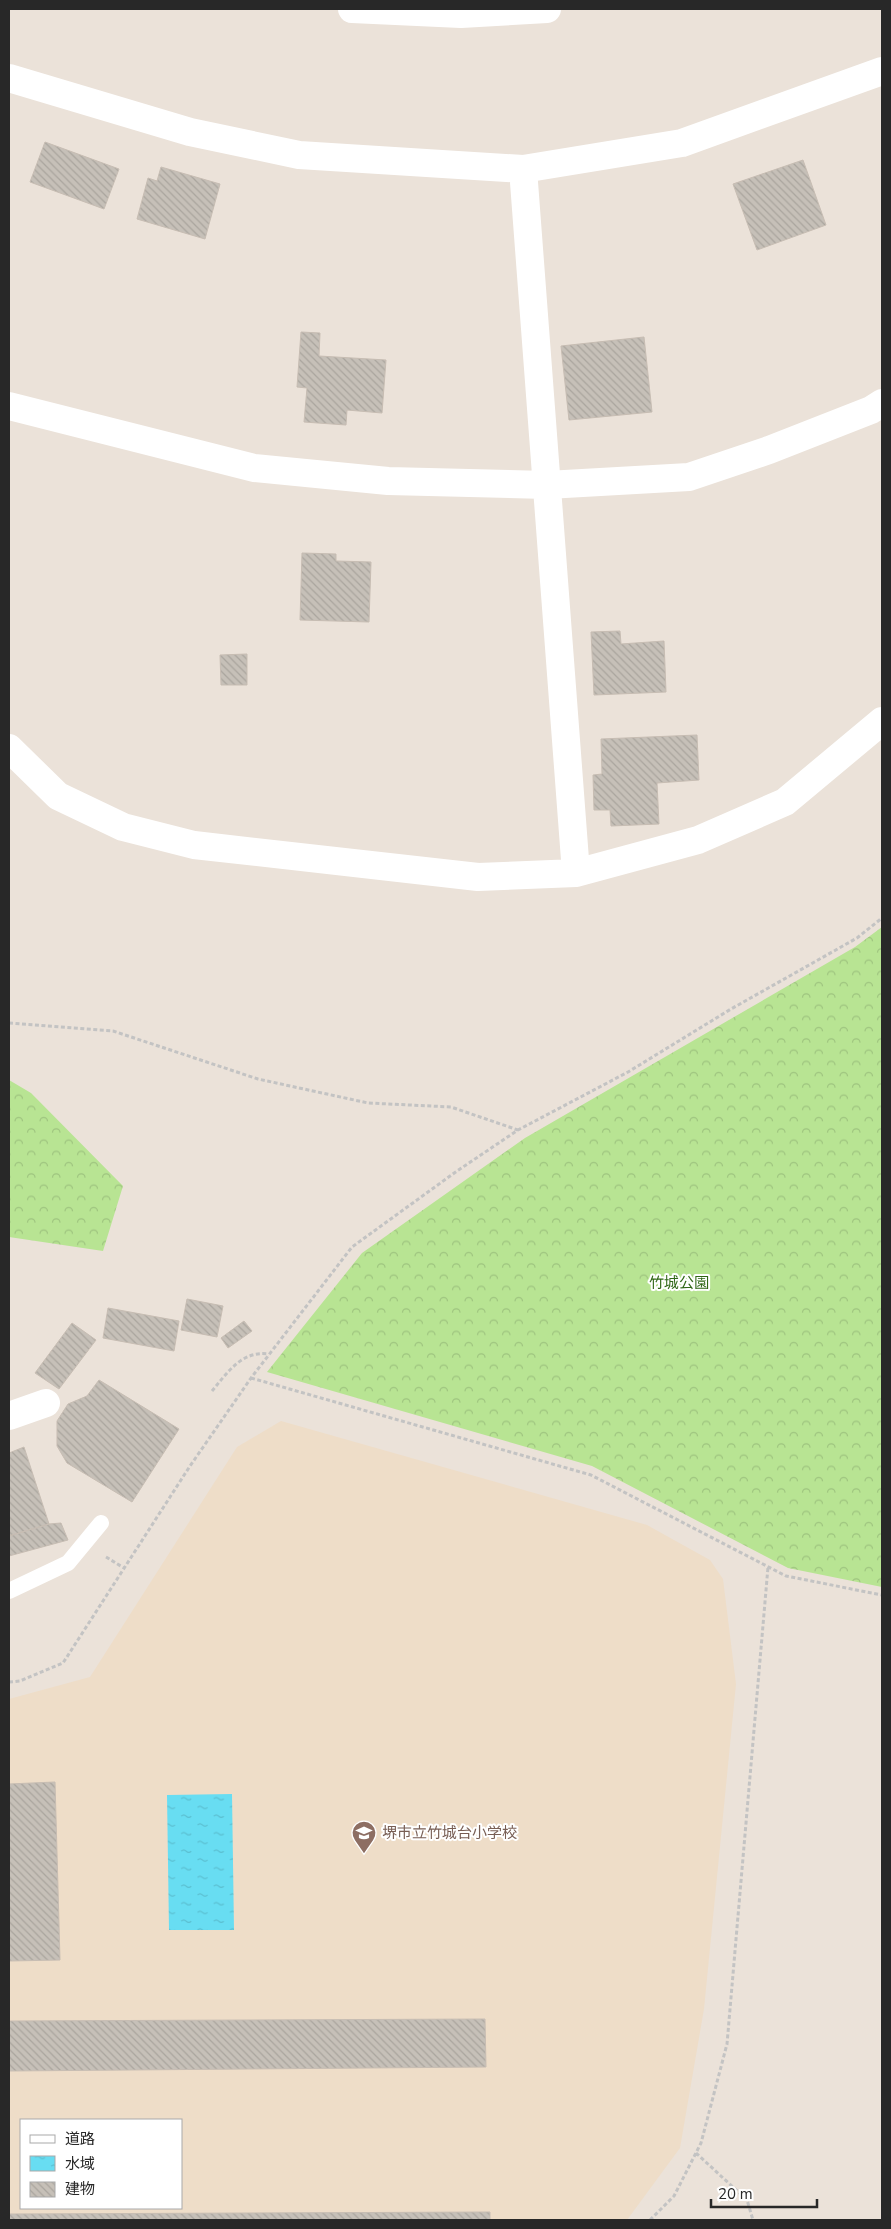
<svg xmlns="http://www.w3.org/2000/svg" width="891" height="2229" font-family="'Nunito Sans','Noto Sans JP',sans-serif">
<defs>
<pattern id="forest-crowns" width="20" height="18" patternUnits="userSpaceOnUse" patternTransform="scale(1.25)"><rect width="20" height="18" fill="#b8e493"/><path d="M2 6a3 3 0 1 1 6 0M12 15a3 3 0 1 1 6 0" fill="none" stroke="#9ec47f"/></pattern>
<pattern id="water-ripples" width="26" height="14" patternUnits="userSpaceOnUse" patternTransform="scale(1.25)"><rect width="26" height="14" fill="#68ddf2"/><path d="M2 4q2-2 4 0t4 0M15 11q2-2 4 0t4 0" fill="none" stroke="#5abed0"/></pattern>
<pattern id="building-back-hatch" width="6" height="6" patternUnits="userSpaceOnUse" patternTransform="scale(1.25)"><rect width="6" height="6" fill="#c6c0b8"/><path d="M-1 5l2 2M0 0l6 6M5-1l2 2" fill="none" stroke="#aaa59e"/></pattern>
</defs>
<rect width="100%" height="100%" fill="#ebe2d9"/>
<!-- education -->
<path fill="#eeddc8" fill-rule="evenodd" d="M281 1421 647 1525 710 1560 723 1579 736 1684 704 2009 680 2148 627 2220H9V1699L90 1677 237 1447ZM21 2120H181V2208H21Z"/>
<!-- forest -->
<path fill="url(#forest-crowns)" d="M882 927V1587L788 1568 592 1466 267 1372 362 1253 525 1138 855 947Z
M9 1080 31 1093 123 1186 103 1251 9 1237Z"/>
<!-- water -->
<path fill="url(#water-ripples)" d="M232 1794 234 1930H169L167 1795Z"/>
<!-- building -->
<path fill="url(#building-back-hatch)" stroke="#c7bdb3" d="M45 142 119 169 104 209 30 182Z
M803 160 826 225 757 250 733 184Z
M161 167 220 184 205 239 137 219 148 178 157 181Z
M301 332 320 333 319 356 386 360 382 413 347 410 346 425 304 422 307 388 297 387Z
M644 337 652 412 569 420 561 346Z
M302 553 336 554V561L371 562 369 622 300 620Z
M620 631 621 644 664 641 666 692 594 695 591 632Z
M247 654V685H221L220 655Z
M697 735 699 780 657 783 659 824 611 826 610 810H594L593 775 602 774 601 739Z
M187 1299 223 1306 217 1337 181 1330Z
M108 1308 179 1321 174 1351 103 1338Z
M244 1321 252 1331 228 1348 221 1338Z
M72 1323 96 1340 59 1389 35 1373Z
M99 1380 179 1429 132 1502 67 1463 57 1446V1421L68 1404 87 1396Z
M24 1447 49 1524 9 1536V1453Z
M61 1523 68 1540 9 1556V1536L49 1524Z
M55 1782 60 1960 9 1961V1784Z
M485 2019 486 2067 9 2071V2021Z
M490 2212V2220H9V2214Z"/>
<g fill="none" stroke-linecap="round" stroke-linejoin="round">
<!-- path -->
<path stroke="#c3c3c3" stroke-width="3" stroke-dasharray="4 2.5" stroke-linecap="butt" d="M9 1023 113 1031 258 1079 368 1103 451 1107 518 1130
M251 1378 591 1475 786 1576 882 1595
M212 1391C227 1373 242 1350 269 1354
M106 1557 124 1568
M9 1682 20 1681 63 1663 190 1466 251 1378 352 1247 457 1171 518 1130 628 1072 731 1009 857 938 882 918
M696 2153 747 2200 753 2220
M650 2220 674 2196 701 2143 727 2044 768 1567"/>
<!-- lane -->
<path stroke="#fff" stroke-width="16" d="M9 1591 68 1563 101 1523"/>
<!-- street -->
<path stroke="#fff" stroke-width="28" d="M9 78 190 132 299 155 523 169 682 143 882 71
M523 169 576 873
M9 406 254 468 388 481 547 485 689 477 769 450 871 410 882 403
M9 748 58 796 123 827 194 845 478 877 576 873 698 840 785 802 882 721
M9 1416 46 1403"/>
<!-- secondary -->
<path stroke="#fff" stroke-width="28" d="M352 9 461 14 547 9"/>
</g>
<!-- icons -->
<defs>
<symbol id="school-pin" viewBox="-11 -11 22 30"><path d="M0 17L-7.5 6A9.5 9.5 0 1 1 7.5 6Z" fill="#8d6e63" stroke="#fff"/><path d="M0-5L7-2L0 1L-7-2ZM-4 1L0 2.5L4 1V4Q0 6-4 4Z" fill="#fff"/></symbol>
</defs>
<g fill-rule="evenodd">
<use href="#school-pin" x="350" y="1819" width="28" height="38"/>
</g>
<g text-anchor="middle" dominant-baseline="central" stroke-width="4" stroke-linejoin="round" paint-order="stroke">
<!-- park labels -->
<g font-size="15" fill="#306717" stroke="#fff">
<text x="679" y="1283">竹城公園</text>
</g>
<!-- education labels -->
<g font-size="15" fill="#785e54" stroke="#fff" text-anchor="start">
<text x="382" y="1833">堺市立竹城台小学校</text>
</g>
</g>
<!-- border -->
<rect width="891" height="2229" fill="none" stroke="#282828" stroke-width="20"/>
<!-- legend -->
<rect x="20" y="2119" width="162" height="90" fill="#ffffff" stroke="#a9a9a9"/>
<rect x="30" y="2135" width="25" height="8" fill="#ffffff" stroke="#a9a9a9"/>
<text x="65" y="2144" font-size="15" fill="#282828">道路</text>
<rect x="30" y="2156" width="25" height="15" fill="url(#water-ripples)" stroke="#a9a9a9"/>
<text x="65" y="2169" font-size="15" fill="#282828">水域</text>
<rect x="30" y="2182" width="25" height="15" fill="url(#building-back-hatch)" stroke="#a9a9a9"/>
<text x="65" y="2194" font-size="15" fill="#282828">建物</text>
<!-- scale -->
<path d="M711 2199v8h106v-8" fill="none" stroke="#282828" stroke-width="2.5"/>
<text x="718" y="2199" font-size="15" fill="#282828" stroke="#ffffff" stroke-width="4" paint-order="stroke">20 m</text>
</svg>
